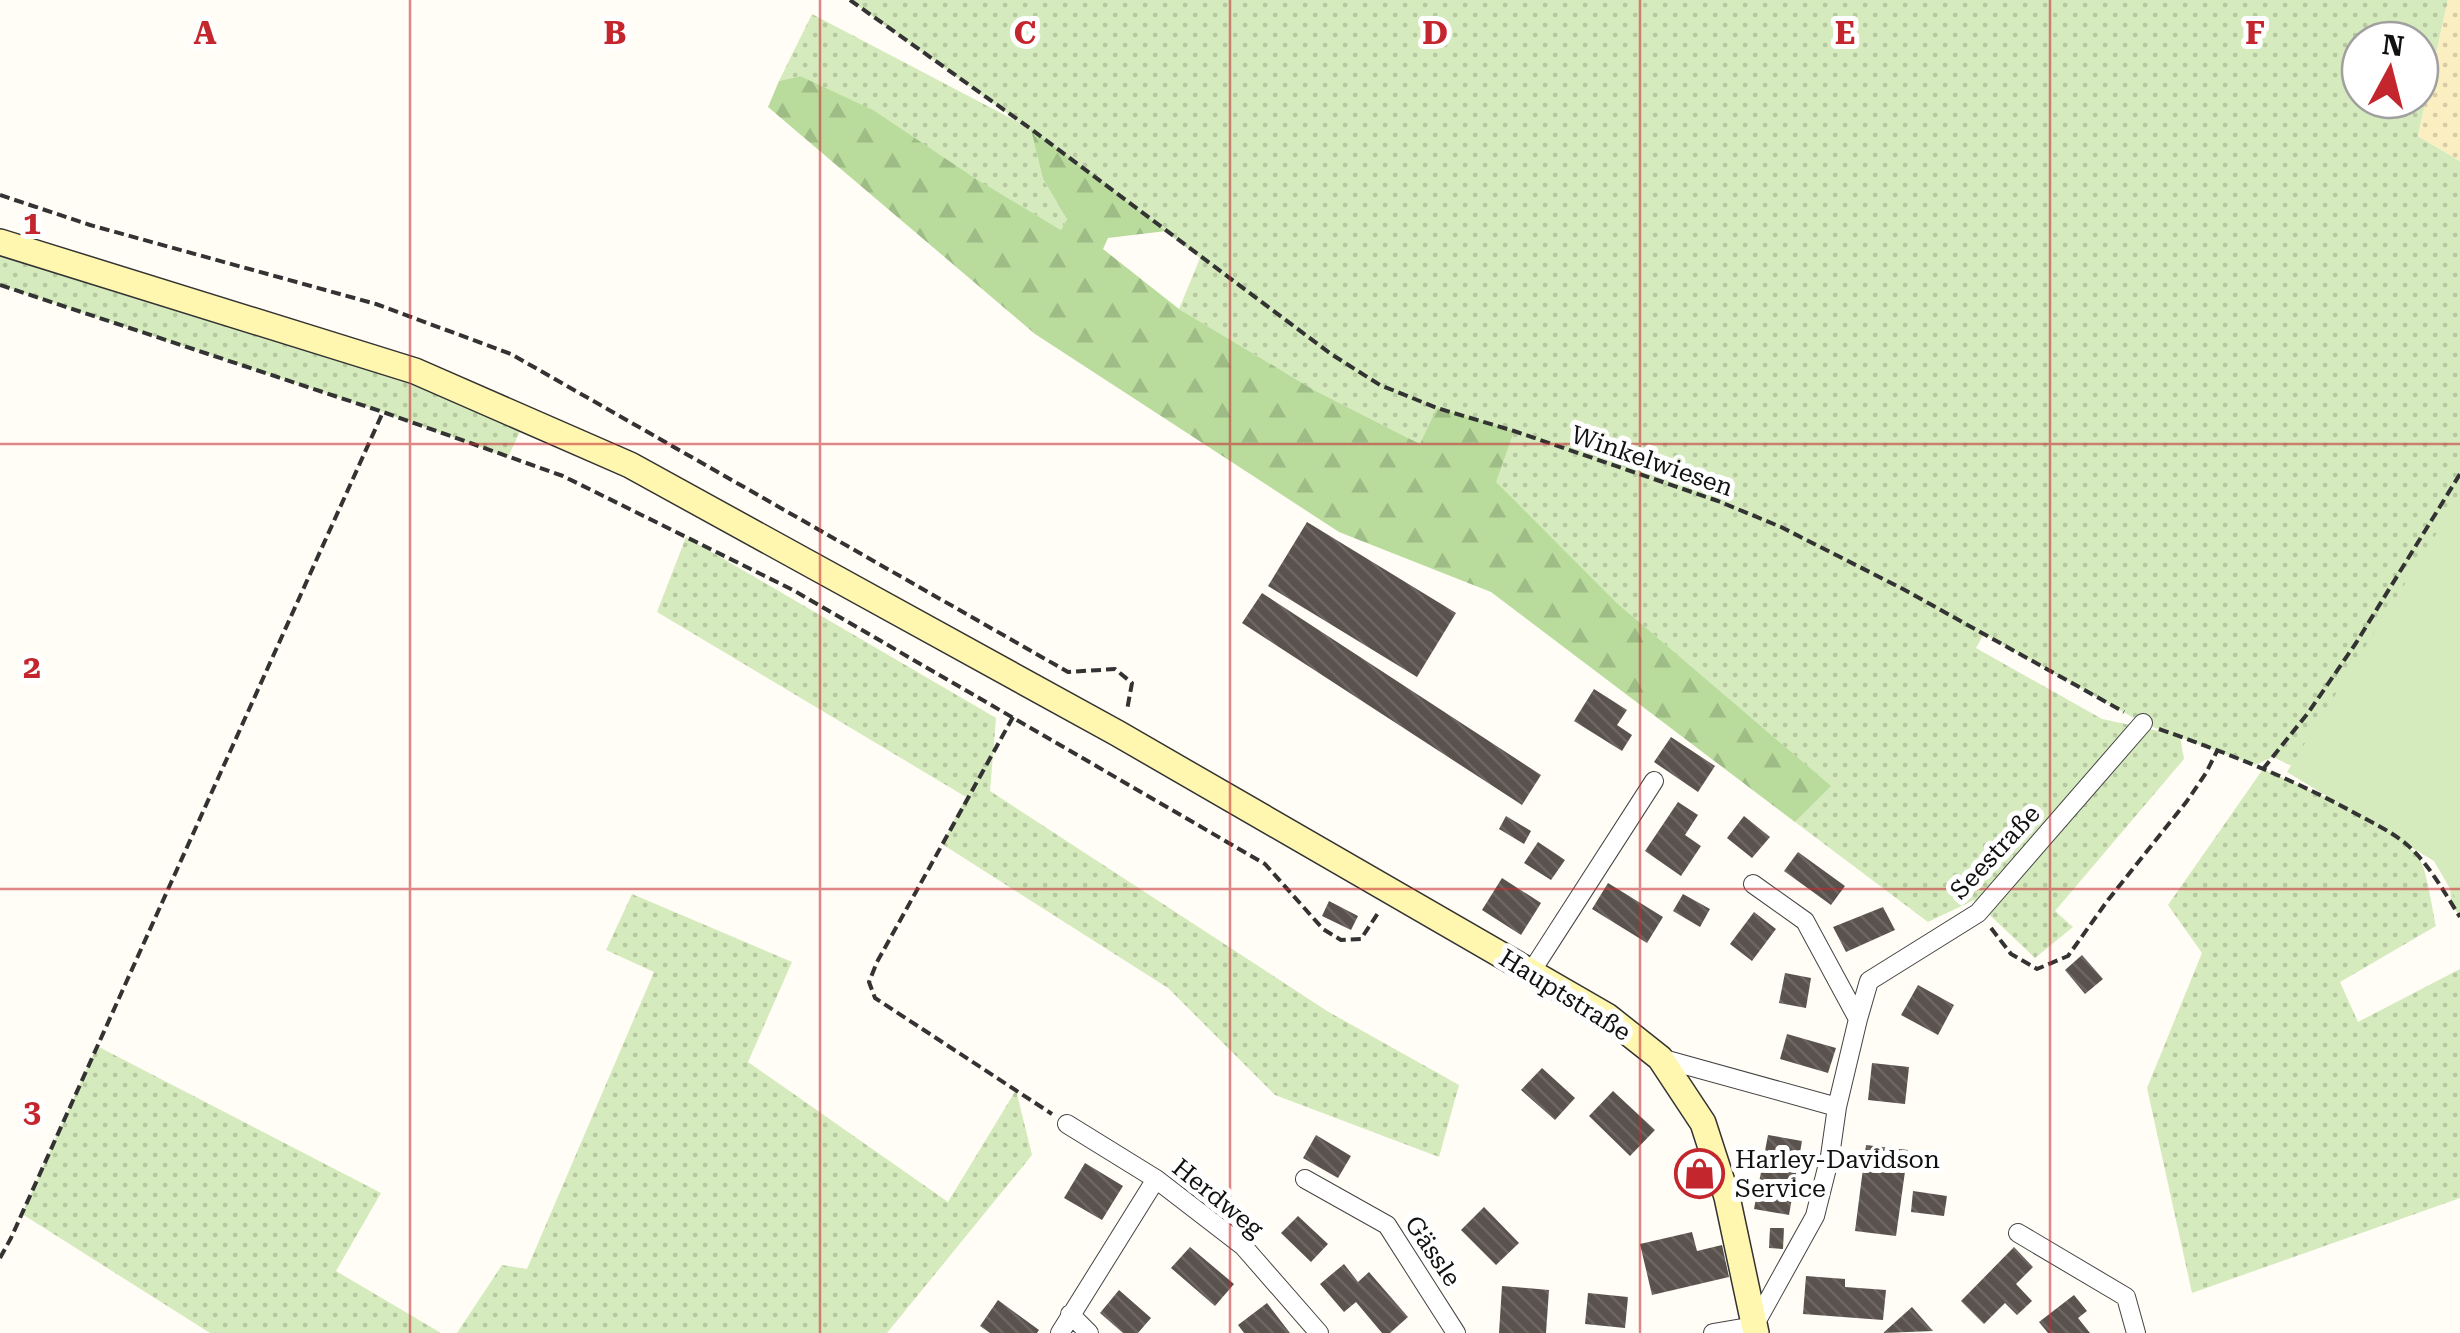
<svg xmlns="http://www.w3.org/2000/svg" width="2460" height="1333" font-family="'Roboto Serif',serif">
<defs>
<pattern id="grass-dots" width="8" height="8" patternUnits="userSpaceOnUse" patternTransform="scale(2.5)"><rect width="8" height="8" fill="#d5ebbd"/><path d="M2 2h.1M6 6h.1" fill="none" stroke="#b6c8a1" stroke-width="1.8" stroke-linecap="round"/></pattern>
<pattern id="forest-firs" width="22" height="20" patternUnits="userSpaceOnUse" patternTransform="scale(2.5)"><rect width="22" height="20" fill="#b9dc9c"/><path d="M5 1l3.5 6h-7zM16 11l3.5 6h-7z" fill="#9ebc85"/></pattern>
<pattern id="sand-dots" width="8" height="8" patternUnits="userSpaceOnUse" patternTransform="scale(2.5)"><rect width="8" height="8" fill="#fbeec1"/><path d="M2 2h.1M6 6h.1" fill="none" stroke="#d6cba5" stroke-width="1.8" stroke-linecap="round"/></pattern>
<pattern id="building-back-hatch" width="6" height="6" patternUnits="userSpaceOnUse" patternTransform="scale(2.5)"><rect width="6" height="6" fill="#5a524d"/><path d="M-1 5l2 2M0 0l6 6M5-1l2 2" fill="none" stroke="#6d6662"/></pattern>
</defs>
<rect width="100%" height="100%" fill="#fffdf5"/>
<!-- grass -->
<path fill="url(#grass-dots)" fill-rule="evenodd" d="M850 0H2448L2418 136 2460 161V917L2451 903 2449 857 2398 817 2273 757 2255 765 2180 737 2184 759 2055 911 2073 927 2035 958 1974 900 1928 922 1795 822 1830 786 1617 603 1495 482 1314 390 1179 309 1200 258 1032 130 1043 179 1067 219 1061 230 800 76 779 81 812 14 1022 124ZM2360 40H2420V100H2360ZM1984 634 2143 723 2168 733 2102 719 1976 648Z
M0 242 526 419 508 457 383 412 0 285Z
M686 537 996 718 990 791 1327 1011 1459 1085 1439 1157 1275 1095 1168 988 942 844 966 797 657 612Z
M2263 769C2302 787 2396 825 2419 858 2427 869 2432 910 2436 926L2340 982 2358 1022 2460 969V1198L2192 1293 2147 1088 2202 953 2168 905Z
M632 894 792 962 748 1062 948 1202 1016 1090 1032 1155 887 1333H457L502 1265 527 1269 654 972 606 950Z
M97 1046 381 1193 336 1271 441 1333H210L22 1214Z"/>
<!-- forest -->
<path fill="url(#forest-firs)" d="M800 76 873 110 976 179 1061 230 1067 219 1043 179 1031 129 1166 231 1108 238 1103 249 1179 309 1314 390 1420 444 1437 408 1514 431 1496 482 1617 603 1831 786 1795 822 1491 592 1339 532 1035 334 768 107 779 81Z"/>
<!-- sand -->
<path fill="url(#sand-dots)" d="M2448 0H2460V161L2418 136Z"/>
<!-- park -->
<path fill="#d5ebbd" d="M2460 496V906L2434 861 2287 772Z"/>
<!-- building -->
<path fill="url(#building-back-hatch)" d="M1307 522 1456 613 1417 677 1268 586Z
M1262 593 1541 775 1522 805 1242 623Z
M1594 689 1627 710 1617 725 1632 735 1622 751 1574 721Z
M1671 737 1715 766 1698 792 1654 762Z
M1678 802 1698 815 1685 835 1701 846 1681 876 1645 851Z
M1506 816 1531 831 1524 844 1499 829Z
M1744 816 1770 837 1752 858 1727 838Z
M1538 842 1565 860 1551 880 1524 863Z
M1798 852 1845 886 1831 905 1784 871Z
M1502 878 1541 903 1521 935 1482 910Z
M1608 883 1663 917 1647 943 1592 909Z
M1683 894 1710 909 1700 927 1673 911Z
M1329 901 1358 916 1351 930 1322 916Z
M1883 907 1895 930 1846 952 1833 927Z
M1754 912 1776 929 1752 961 1730 944Z
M2082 955 2103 979 2085 994 2065 970Z
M1785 973 1811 978 1806 1008 1779 1003Z
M1918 985 1954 1005 1938 1035 1901 1015Z
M1787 1034 1836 1048 1828 1073 1780 1059Z
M1872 1063 1909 1067 1905 1104 1868 1100Z
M1542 1068 1575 1098 1555 1120 1521 1090Z
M1613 1091 1655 1130 1630 1156 1589 1116Z
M1316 1135 1351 1156 1338 1178 1303 1158Z
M1768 1135 1802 1141 1789 1215 1754 1209Z
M1866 1145 1908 1150 1896 1236 1855 1231Z
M1085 1163 1123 1186 1102 1220 1064 1198Z
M1913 1191 1947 1196 1944 1216 1911 1212Z
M1484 1207 1519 1243 1496 1265 1461 1230Z
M1298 1216 1328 1244 1311 1262 1281 1233Z
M1770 1228H1784L1783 1249 1769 1248Z
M1692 1232 1697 1251 1722 1245 1729 1277 1652 1295 1640 1244Z
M1190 1247 1234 1284 1215 1306 1171 1268Z
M2014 1247 2033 1267 2016 1284 2032 1301 2017 1315 2005 1303 1984 1324 1961 1301Z
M1344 1264 1358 1282 1369 1272 1408 1317 1390 1333H1382L1356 1302 1344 1312 1320 1284Z
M1806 1276 1845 1279V1287L1886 1290 1883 1320 1803 1314Z
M1502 1286 1549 1290 1546 1333H1499Z
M1119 1290 1151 1318 1138 1333H1123L1100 1313Z
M1588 1293 1628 1297 1625 1328 1585 1324Z
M2074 1295 2087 1311 2078 1318 2090 1333H2048L2039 1322Z
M998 1300 1039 1330 1037 1333H990L980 1326Z
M1267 1303 1290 1333H1244L1238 1325Z
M1912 1307 1933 1331 1883 1333Z"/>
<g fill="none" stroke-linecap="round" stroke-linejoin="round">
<defs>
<path id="minor" d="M1753 884 1805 921 1858 1019
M1531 972 1654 781
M1660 1058 1837 1107
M1067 1124 1156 1179 1243 1246 1319 1333
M1305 1179 1387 1225 1456 1333
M2018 1233 2126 1297 2136 1333
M1070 1314 1089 1333
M1060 1333 1156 1179
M1713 1333 1754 1326 1815 1216 1830 1156 1837 1107 1858 1019 1869 981 1978 913 2143 723"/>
<path id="secondary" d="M0 242 415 371 630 465 1117 733 1607 1016 1660 1058 1703 1123 1727 1197 1756 1333"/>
</defs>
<!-- minor casing -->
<use href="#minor" stroke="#444" stroke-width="20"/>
<!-- secondary casing -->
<use href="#secondary" stroke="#333" stroke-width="28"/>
<!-- path -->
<path stroke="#333" stroke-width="4" stroke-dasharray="10 5" stroke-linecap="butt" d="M850 0 1031 129 1331 354 1380 385 1437 408 1514 431 1718 501 1781 527 1903 589 2124 712
M0 195 90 225 376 304 511 354 1068 672 1115 669 1132 683 1127 710
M0 285 383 412 563 476 793 590 1265 864 1323 929 1341 940 1361 939 1380 910
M1013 717 877 962 869 982 875 998 1052 1114
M2159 729C2225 752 2290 778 2351 811 2369 821 2389 830 2405 843 2428 862 2444 892 2460 917
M2263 769 2308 713 2356 643 2460 474
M1991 928 2011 954 2037 969 2068 956 2108 900 2187 801 2206 773 2217 751
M0 1258 11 1238 383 412"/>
<!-- minor -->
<use href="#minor" stroke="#fff" stroke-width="18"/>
<!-- secondary -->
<use href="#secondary" stroke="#fff6b0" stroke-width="25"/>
</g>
<!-- grid -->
<path fill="none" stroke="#c4262e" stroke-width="2.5" stroke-opacity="0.55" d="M410 0V1333M820 0V1333M1230 0V1333M1640 0V1333M2050 0V1333M0 444H2460M0 889H2460"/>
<!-- icons -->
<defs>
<symbol id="shop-ring" viewBox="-11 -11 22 22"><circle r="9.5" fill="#fff" stroke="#c4262e" stroke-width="1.5"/><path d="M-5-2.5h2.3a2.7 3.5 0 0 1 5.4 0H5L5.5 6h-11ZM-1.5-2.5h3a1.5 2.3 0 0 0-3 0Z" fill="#c4262e"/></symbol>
</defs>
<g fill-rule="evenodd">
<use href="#shop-ring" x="1672" y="1146" width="55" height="55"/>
</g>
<g text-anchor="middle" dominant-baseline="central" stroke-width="10" stroke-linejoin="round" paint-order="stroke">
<!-- street labels -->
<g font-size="25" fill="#111" stroke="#fff">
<text transform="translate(1652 461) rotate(19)">Winkelwiesen</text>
<text transform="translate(1995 852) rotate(-47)">Seestraße</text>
<text transform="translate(1565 995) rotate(32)">Hauptstraße</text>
<text transform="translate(1218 1198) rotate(39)">Herdweg</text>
<text transform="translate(1433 1251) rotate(56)">Gässle</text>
</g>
<!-- poi labels -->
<g font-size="25" fill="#111" stroke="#fff" text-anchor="start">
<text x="1735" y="1159">Harley-Davidson<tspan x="1735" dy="29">Service</tspan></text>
</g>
</g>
<g font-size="32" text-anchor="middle" font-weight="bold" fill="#c4262e" stroke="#fff" stroke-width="10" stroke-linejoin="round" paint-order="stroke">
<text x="205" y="44">A</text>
<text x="615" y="44">B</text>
<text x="1025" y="44">C</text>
<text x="1435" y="44">D</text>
<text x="1845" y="44">E</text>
<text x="2255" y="44">F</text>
<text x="32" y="234">1</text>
<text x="32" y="678">2</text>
<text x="32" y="1122">3</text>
</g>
<!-- north arrow -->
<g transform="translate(2390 70) rotate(7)"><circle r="48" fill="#ffffff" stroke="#a0a0a0" stroke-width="2.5"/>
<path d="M0-8L18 38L0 25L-18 38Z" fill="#c4262e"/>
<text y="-15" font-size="28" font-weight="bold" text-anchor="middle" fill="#111111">N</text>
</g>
</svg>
